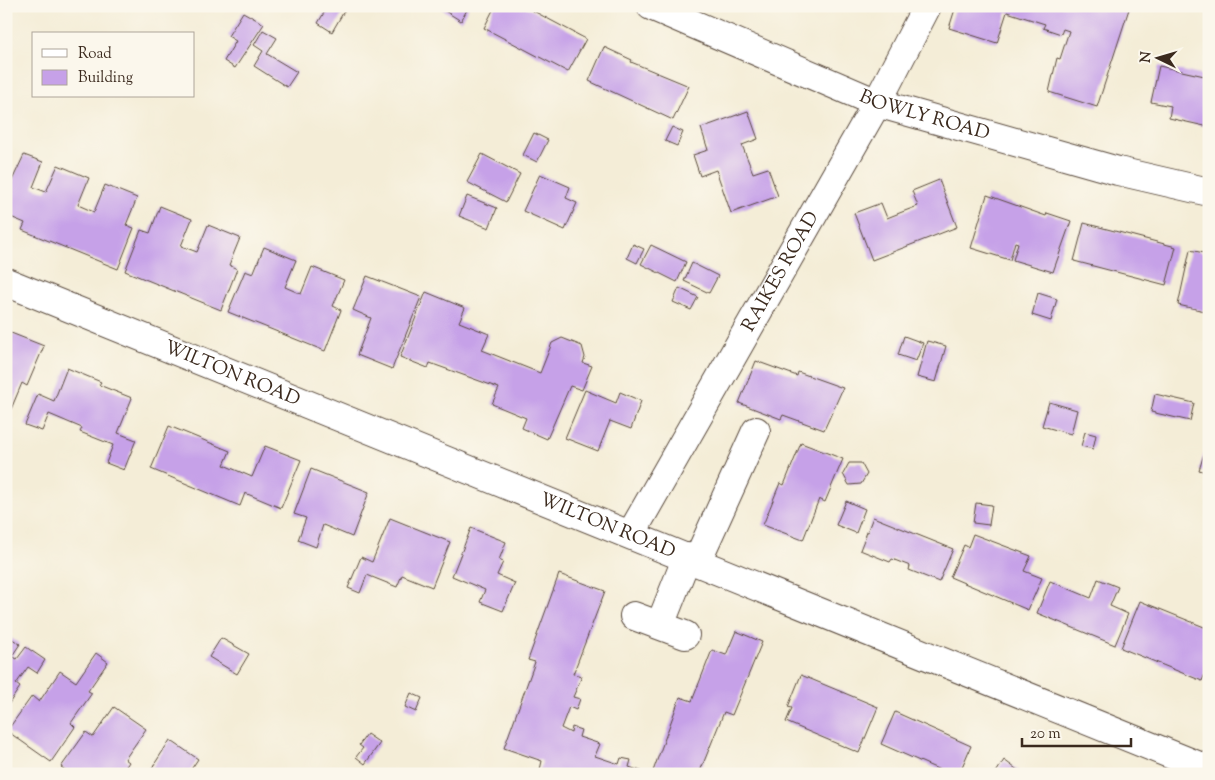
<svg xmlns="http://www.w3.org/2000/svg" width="1215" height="780" font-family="'Sorts Mill Goudy',serif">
<rect width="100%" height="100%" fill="#fbf7ec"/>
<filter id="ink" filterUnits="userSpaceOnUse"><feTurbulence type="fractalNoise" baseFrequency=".02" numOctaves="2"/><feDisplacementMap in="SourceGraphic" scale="10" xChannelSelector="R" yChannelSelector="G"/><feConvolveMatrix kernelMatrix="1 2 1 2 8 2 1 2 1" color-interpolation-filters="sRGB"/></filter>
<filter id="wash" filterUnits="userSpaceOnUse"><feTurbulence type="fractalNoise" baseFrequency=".0096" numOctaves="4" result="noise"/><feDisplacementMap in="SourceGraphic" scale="20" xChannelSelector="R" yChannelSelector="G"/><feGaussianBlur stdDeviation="1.12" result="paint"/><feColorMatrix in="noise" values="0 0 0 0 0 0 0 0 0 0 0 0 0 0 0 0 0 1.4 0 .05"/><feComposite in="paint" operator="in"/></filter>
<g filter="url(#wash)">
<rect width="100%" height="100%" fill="#f4edd7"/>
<g id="blocks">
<!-- building -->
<path fill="#c6a1e8" d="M328 6H347L332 32 318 23Z
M437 6H469L461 21Z
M495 6H524L586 39 568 72 484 28Z
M956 6H1130L1097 107 1049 92 1057 58 1060 59 1069 31 1063 29 1061 34 1043 28 1045 24 1007 12 997 43 949 28Z
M243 12 264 24 235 68 224 61 236 41 228 36Z
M263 30 277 38 267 54 297 72 287 87 254 66 263 51 254 45Z
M604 47 632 60 631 62 689 86 673 120 589 81Z
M1159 66 1209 77V127L1169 118 1171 106 1151 102Z
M748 111 758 139 742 145 753 173 768 168 778 196 731 213 716 170 700 176 693 155 708 150 701 128Z
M672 127 683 132 677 146 665 141Z
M534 133 548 140 537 162 523 155Z
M482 154 520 174 506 202 467 182Z
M24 155 43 162 33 187 46 192 58 165 89 178 78 205 94 212 105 185 137 198 126 225 134 228 118 269 22 230 25 223 6 215V193Z
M540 174 570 187 566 198 577 203 565 230 523 211Z
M939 180 957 227 872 260 854 213 881 203 887 218 902 212 918 206 912 191Z
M987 195 1046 216 1047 213 1071 221 1053 272 1013 260 1018 243 1015 242 1010 260 971 248Z
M467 196 497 208 489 228 459 216Z
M160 206 192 219 181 246 197 252 208 225 240 238 229 265 237 269 221 310 125 271 141 230 150 233Z
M1084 223 1176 247 1166 285 1074 261Z
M633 244 644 249 637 263 627 258Z
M651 245 686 262 677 282 641 264Z
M264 247 296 260 285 287 301 294 312 267 344 280 333 306 341 310 325 351 228 312 245 271 253 274Z
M1190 250 1209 254V312L1178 305Z
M692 263 718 276 709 293 684 281Z
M367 276 421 297 392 369 357 355 371 318 353 310Z
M679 288 698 297 691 310 673 302Z
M426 292 465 308 459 322 489 334 482 350 540 373 552 343 562 338 582 346 585 357 583 363 592 366 582 390 570 386 547 439 522 428 526 418 492 404 499 388 430 363 428 368 400 357Z
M1038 293 1057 299 1051 321 1032 315Z
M6 331 44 346 27 386 22 383 6 421Z
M904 336 923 343 916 361 898 355Z
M927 341 946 346 936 382 917 377Z
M756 361 797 376 798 372 843 388 824 430 783 415 781 419 739 403Z
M67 368 101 382 99 385 132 398 118 433 136 440 124 470 106 463 113 445 80 432 82 428 49 414 42 431 25 425 38 394 54 401Z
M585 390 616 403 620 392 641 401 631 429 610 421 598 451 565 438Z
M1155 394 1194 403 1190 421 1151 412Z
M1049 402 1077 410 1071 434 1042 426Z
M169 426 230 451 224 465 252 477 265 446 301 460 281 508 245 493 240 506 151 469Z
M1085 432 1096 435 1093 449 1081 446Z
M801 443 843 459 825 502 819 499 803 540 763 525 780 483 784 485Z
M1204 454 1209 456V473L1199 470Z
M849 463H861L867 474 861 484 849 485 843 474Z
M311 469 369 492 352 537 323 525 316 547 298 540 306 518 294 514Z
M846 501 865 509 856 533 836 525Z
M976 503 992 505 989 525 973 523Z
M873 517 953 549 939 582 909 570 910 566 892 559 890 562 860 550Z
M390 518 450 542 432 587 402 575 397 587 367 575 360 593 348 588 361 557 372 562Z
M471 528 506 542 499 560 503 562 497 575 515 583 503 611 480 602 485 590 452 576Z
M973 534 1031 556 1024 571 1042 578 1028 610 950 577 964 545 968 547Z
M559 574 605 591 573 674 582 676 573 697 580 699 576 710 569 707 561 728 571 733 572 727 581 730 579 737 600 744 595 756 619 764 621 758 631 760 629 767 650 774H539L542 761 504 748 535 662 528 660Z
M1098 579 1118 587 1110 606 1128 614 1115 645 1037 613 1050 581 1091 598Z
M1140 601 1209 629V664L1202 681 1121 648Z
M736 631 762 642 732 715 724 712 699 774H652L680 697 692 701 712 650 726 655Z
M6 635 20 644 12 656 17 659 26 647 45 660 37 673 28 667 16 684 20 687 6 708Z
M221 638 249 654 237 674 209 657Z
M96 653 108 662 88 691 92 693 71 723 75 727 51 762 7 731 32 696 39 702 60 671 76 682Z
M801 675 878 707 859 753 786 722 792 708 788 707Z
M411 693 422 698 416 712 405 707Z
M114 707 146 729 125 759 129 762 121 774H71L61 767 86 732 93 737Z
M895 712 971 746 959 774H949L881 744Z
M367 734 380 743 365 764 356 757 363 748 359 745Z
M170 740 198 759 188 774H148Z
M1004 760 1023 774H995Z"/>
</g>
</g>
<g filter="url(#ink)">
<use href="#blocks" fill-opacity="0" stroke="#57473a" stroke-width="1"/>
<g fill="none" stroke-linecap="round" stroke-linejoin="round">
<defs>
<g id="minor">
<path id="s1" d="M651 6 877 103 1118 171 1209 192"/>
<path id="s2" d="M6 282 1209 770"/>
<path id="s3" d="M631 534 877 103 927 6"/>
<path d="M697 561 756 431"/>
<path d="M634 616 685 635"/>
<path d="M660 625 687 557"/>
</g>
</defs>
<!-- minor casing -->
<use href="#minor" stroke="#57473a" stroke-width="30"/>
<!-- minor -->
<use href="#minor" stroke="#fff" stroke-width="28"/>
</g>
</g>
<g text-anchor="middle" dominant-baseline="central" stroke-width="4" stroke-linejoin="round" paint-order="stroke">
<!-- street labels -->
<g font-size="19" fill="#3b2a1e" stroke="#fbf7ec">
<text stroke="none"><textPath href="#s1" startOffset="295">BOWLY ROAD</textPath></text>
<text stroke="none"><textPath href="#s3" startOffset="302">RAIKES ROAD</textPath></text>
<text stroke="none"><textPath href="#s2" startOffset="244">WILTON ROAD</textPath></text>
<text stroke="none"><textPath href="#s2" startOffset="649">WILTON ROAD</textPath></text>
</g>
</g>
<!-- margin -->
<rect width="1215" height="780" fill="none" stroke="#fbf7ec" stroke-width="25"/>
<!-- legend -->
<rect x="32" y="32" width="162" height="65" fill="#fbf7ec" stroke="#aea59a"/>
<rect x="42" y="49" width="25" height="8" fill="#ffffff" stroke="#aea59a"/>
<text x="78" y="58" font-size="15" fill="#3b2a1e">Road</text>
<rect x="42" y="70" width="25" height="15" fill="#c6a1e8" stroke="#aea59a"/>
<text x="78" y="82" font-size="15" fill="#3b2a1e">Building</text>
<!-- north arrow -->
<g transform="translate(1158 58) rotate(275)" stroke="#fbf7ec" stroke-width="4" paint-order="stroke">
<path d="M0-4L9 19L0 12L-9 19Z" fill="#3b2a1e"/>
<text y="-8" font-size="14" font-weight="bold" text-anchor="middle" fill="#3b2a1e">N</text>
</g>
<!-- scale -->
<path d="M1022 738v8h109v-8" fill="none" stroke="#3b2a1e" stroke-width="2.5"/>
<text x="1030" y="738" font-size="15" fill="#3b2a1e" stroke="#fbf7ec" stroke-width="4" paint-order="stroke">20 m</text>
</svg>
